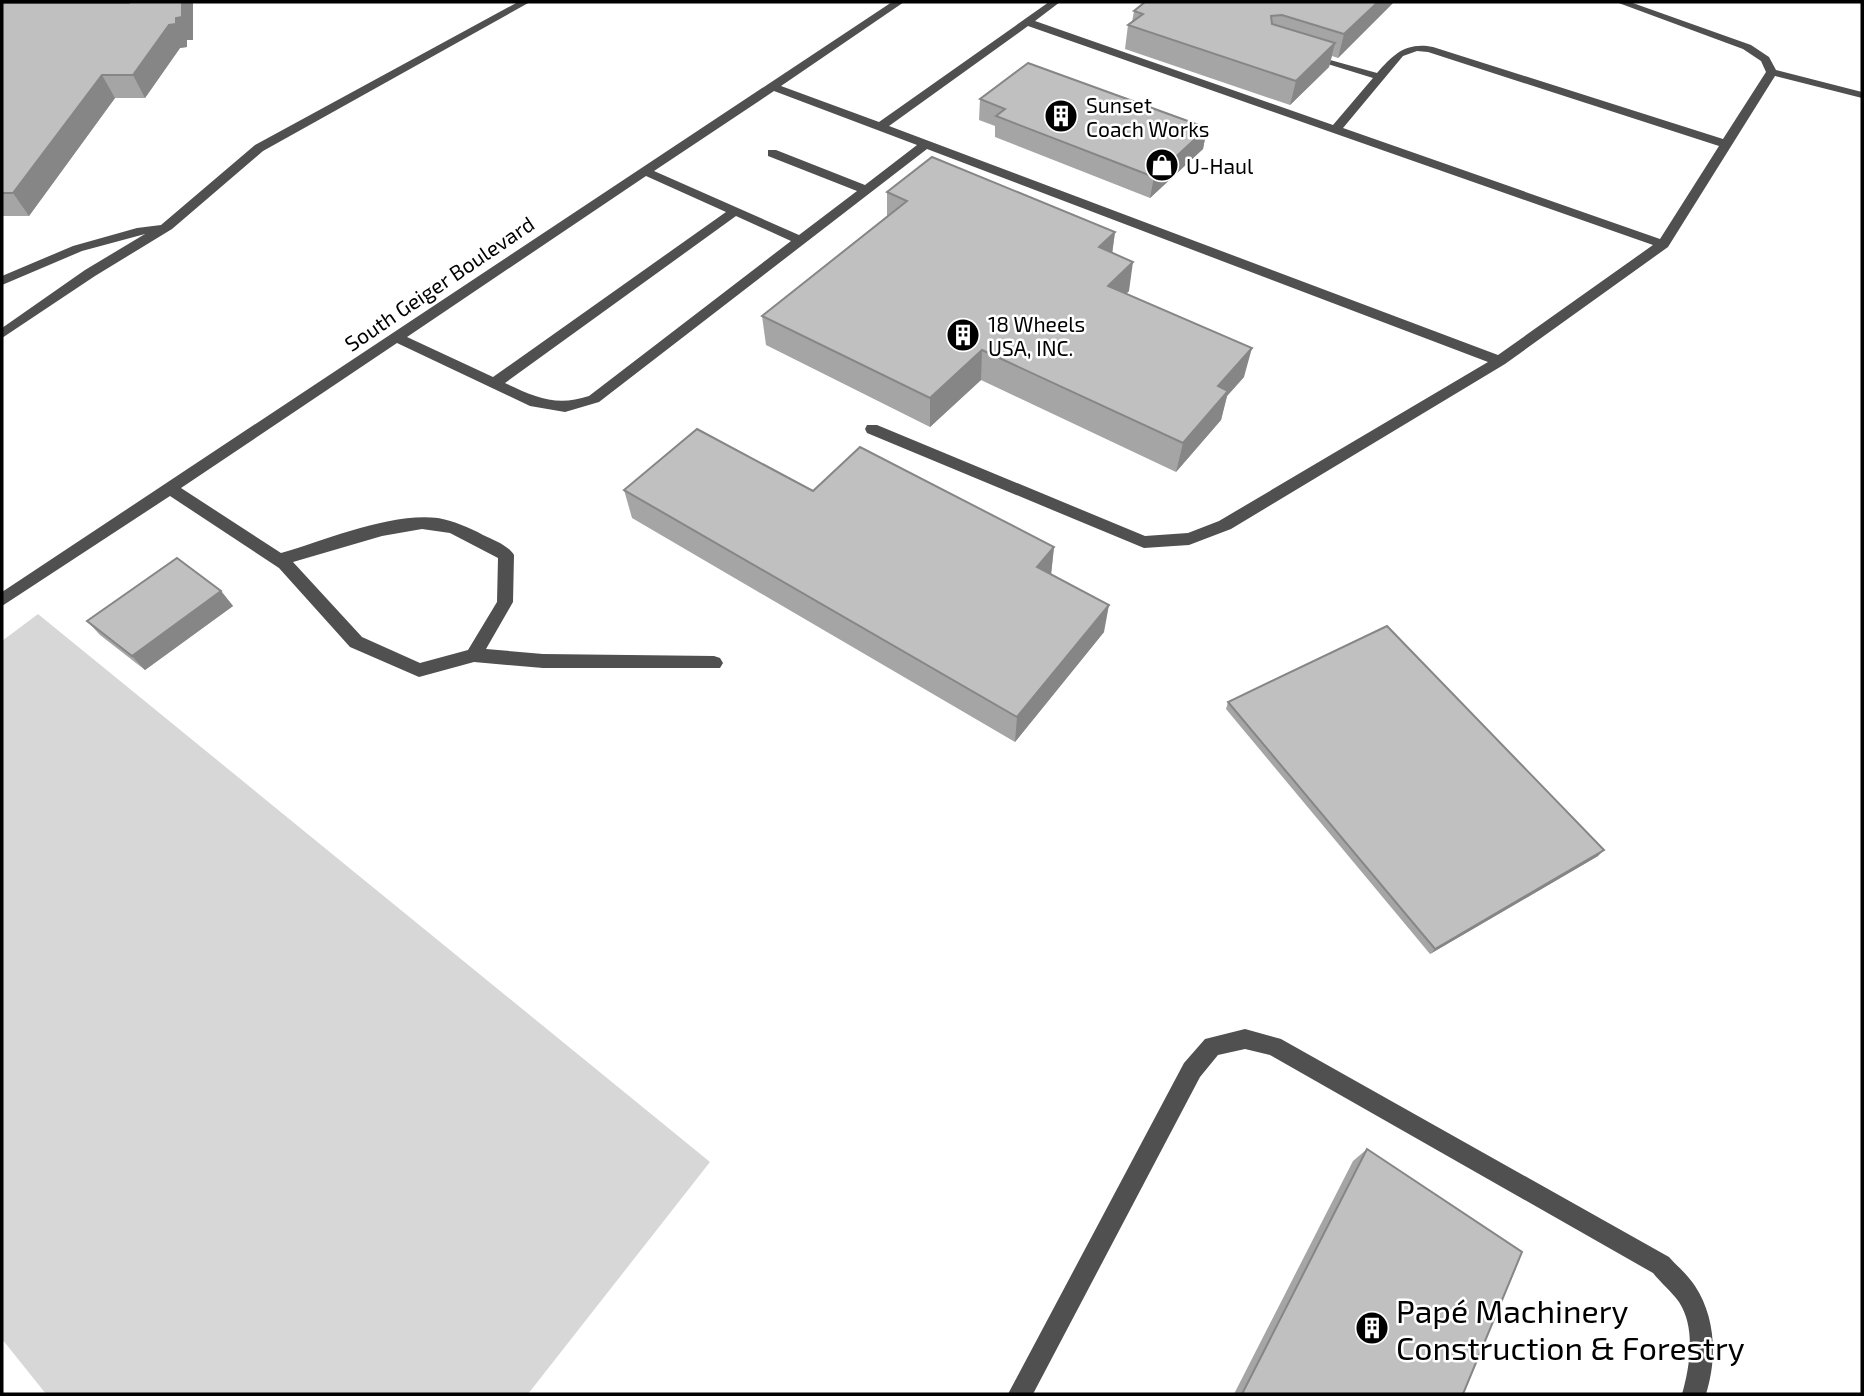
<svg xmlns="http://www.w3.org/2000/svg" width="1864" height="1396" font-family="'Exo 2',sans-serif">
<rect width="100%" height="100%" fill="#fff"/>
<!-- green -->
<path fill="#d7d7d7" d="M38 614 710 1162 528 1394H46L2 1339V641Z"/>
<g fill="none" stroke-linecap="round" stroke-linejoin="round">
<!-- minor -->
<path fill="#505050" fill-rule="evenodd" d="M518 2H530L263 151 172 229 95 276 2 338V328L85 270 145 234 82 251 2 285V276L73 246 137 228 161 225 255 145Z
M892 2H904L781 86 879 122 1049 2H1060L1035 21 1333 125 1373 78 1305 57V53L1377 73C1394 54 1406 42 1433 47L1723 139 1766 72 1761 61 1743 49 1616 2H1630L1751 45 1769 57 1776 70 1862 92V98L1775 76 1668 247 1505 364 1231 529 1189 545 1144 548 867 433 865 429 867 425H877L1145 536 1188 533 1219 521 1488 362 927 149 599 402 565 412 530 406 397 343 181 488 281 553C326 540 391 512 438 518 453 521 469 527 483 535 493 540 508 545 514 555L513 602 486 649 543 654 714 656 720 658 723 663 720 668H543L474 662 419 677 350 647 279 568 170 496 2 606V592ZM1028 26 1653 245 1498 355 889 126ZM1417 51 1428 52 1719 146 1660 239 1343 128 1403 56ZM774 91 917 145 865 185 776 150H768V156L857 191 799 235 654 171ZM646 176 726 212 493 377 407 337ZM736 216 791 241 589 396C556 407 535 397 505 383ZM422 529 450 533 498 558 497 602 468 650 420 663 362 637 293 562 382 536Z
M1245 1029 1281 1039 1669 1257C1678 1267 1688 1275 1695 1286 1716 1318 1717 1359 1706 1394H1682C1690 1366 1696 1328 1679 1302 1672 1292 1661 1283 1653 1273L1270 1055 1245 1049 1218 1055 1200 1077 1033 1394H1008L1184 1063 1205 1039Z"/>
</g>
<!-- wall -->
<path fill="#a5a5a5" d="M2 2H37L36 3 193 40H187V47L180 48 145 98H115L29 216H2Z
M1145 2H1394L1338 58 1332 56 1329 67 1290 105 1125 49 1128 25 1132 22 1134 11Z
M980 99 1207 128 1203 149 1150 198 995 137V126L979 120Z
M887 192 1115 232 1112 253 1129 291 1126 294 1244 377 1227 396 1221 420 1176 472 981 380 930 427 766 345 762 316 887 216Z
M624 490 813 491 1054 547 1051 574 1104 632 1015 742 632 518Z
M221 591 233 606 145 670 100 635 87 621Z
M1228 702 1598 856 1430 954 1226 709Z
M1367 1149 1463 1394H1234L1353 1161Z"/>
<!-- shaded-wall -->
<path fill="#868686" d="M5 2H37L17 26 4 3Z
M182 2H193V40H187V47L180 48 145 98 133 75 169 25 176 18Z
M1378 2H1394L1338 58 1344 34Z
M1335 43 1329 67 1290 105 1296 81Z
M102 75 115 98 29 216 13 193Z
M1207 128 1203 149 1150 198 1154 177Z
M1115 232 1111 262 1099 247Z
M1133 262 1129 291 1103 316 1108 286Z
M1252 348 1244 377 1227 396 1221 420 1176 472 1183 443 1218 386Z
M982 350 981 380 930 427V398Z
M1054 547 1051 575 1037 567Z
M221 591 233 606 145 670 132 656Z
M1109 605 1104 632 1015 742 1017 717Z
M1604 850 1598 856 1430 954 1435 949Z"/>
<!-- building -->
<path fill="#c0c0c0" stroke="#868686" stroke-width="2" d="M2 2H5L4 3H129V2H182V17L176 18V24L169 25 133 75H102L13 193H2Z
M1145 2H1378L1344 34 1282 15 1271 16 1272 24 1335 43 1296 81 1128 25 1143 14 1134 11Z
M1028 63 1207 128 1154 177 996 116 1005 109 980 99Z
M932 157 1115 232 1099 247 1133 262 1108 286 1252 348 1218 386 1228 391 1183 443 982 350 930 398 762 316 907 201 887 192Z
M697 429 813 491 860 447 1054 547 1037 567 1109 605 1017 717 624 490Z
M177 558 221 591 132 656 87 621Z
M1387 626 1604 850 1435 949 1228 702Z
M1367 1149 1522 1252 1463 1394H1242Z"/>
<!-- icons -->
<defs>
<symbol id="building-disc" viewBox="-11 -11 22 22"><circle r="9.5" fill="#000" stroke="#fff"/><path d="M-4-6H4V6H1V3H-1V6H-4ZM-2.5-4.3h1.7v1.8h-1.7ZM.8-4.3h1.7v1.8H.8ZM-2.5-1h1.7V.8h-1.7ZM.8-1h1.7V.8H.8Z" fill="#fff"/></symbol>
<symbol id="shop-disc" viewBox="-11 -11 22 22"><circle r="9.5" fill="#000" stroke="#fff"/><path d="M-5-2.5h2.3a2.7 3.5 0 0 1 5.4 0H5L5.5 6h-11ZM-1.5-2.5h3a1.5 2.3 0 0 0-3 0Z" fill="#fff"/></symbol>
</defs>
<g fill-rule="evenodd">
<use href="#building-disc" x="1042" y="97" width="38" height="38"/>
<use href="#shop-disc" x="1143" y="146" width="38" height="38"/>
<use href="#building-disc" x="944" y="316" width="38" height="38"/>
<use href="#building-disc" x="1353" y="1309" width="38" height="38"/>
</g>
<g text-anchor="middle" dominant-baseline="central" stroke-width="5" stroke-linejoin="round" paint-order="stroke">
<!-- far-poi labels -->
<g font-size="21" fill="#000" stroke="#fff" text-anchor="start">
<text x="1086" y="104">Sunset<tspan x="1086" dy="24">Coach Works</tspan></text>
<text x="1186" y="165">U-Haul</text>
<text x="988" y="323">18 Wheels<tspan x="988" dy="24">USA, INC.</tspan></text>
</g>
<!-- far-street labels -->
<g font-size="21" fill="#000" stroke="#fff">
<text transform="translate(439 283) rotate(-34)">South Geiger Boulevard</text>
</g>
<!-- near-poi labels -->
<g font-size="32" fill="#000" stroke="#fff" text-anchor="start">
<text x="1396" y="1310">Papé Machinery<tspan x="1396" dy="37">Construction &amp; Forestry</tspan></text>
</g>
</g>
<!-- border -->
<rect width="1864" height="1396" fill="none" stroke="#000000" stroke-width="7"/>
</svg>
